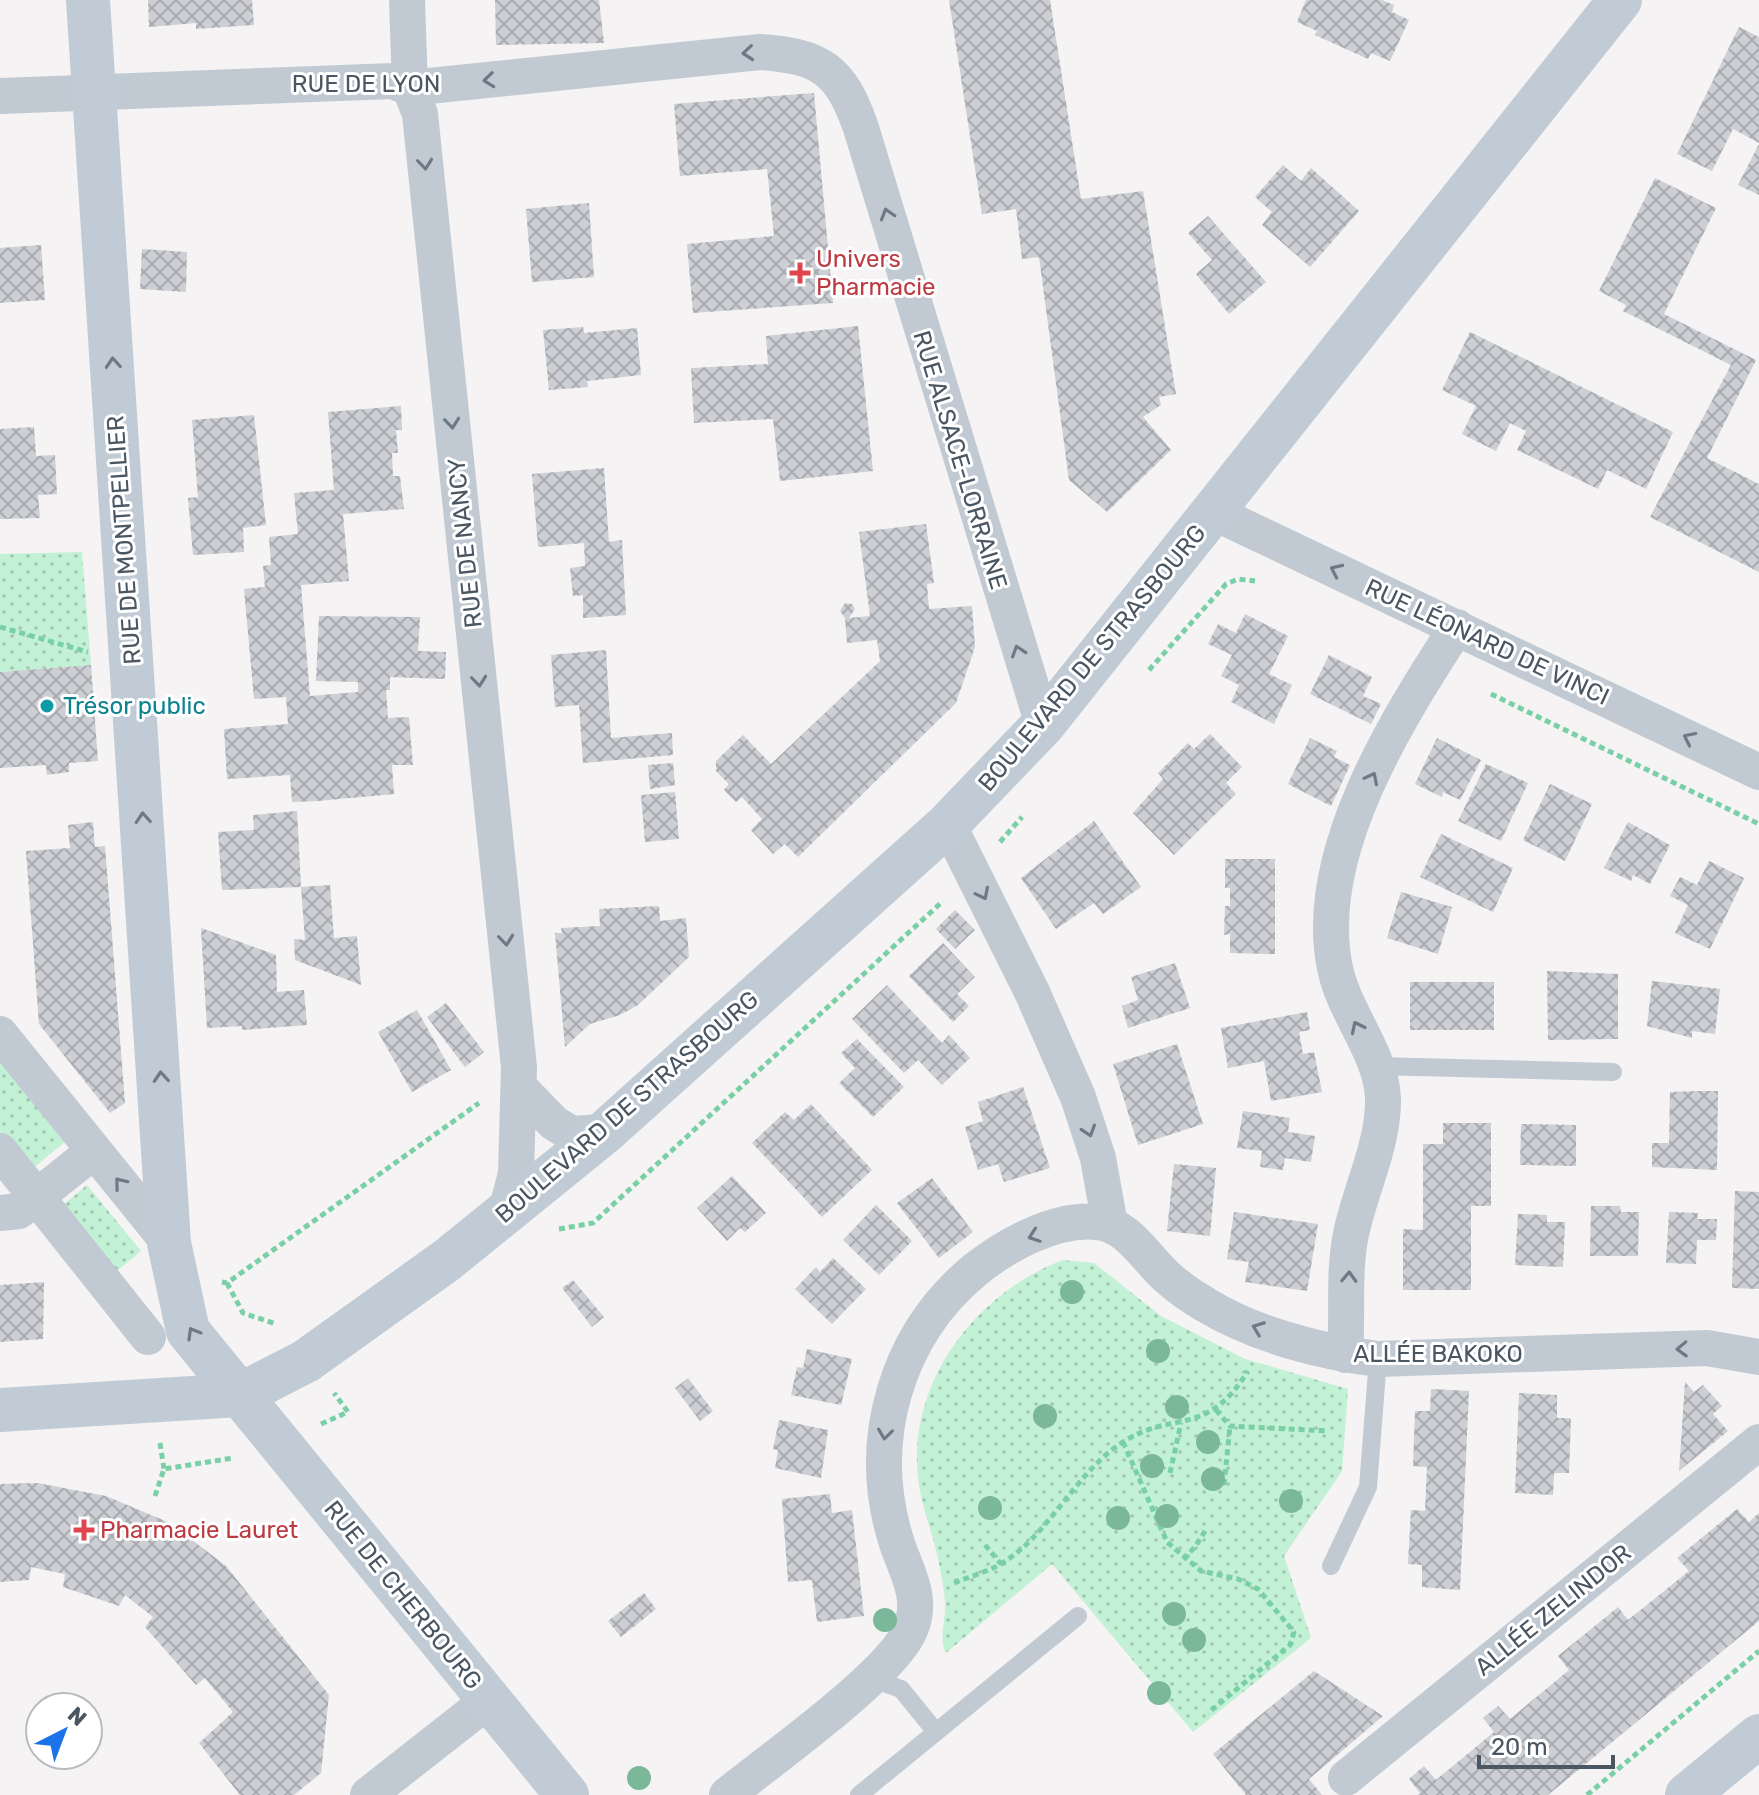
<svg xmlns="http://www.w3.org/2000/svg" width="1759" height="1795" viewBox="0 0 1759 1795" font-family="Rubik,sans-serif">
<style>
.grass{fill:url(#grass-dots)}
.building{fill:url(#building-cross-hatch)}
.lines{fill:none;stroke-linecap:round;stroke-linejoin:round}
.path{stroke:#7ad0a6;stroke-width:5;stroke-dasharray:6 4;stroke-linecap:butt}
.lane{stroke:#c1cad2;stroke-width:18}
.street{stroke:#c1cad2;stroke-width:36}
.secondary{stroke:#c1cbd6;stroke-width:44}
.tree{fill:#7bb799}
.oneway{stroke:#6e7983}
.oneway2{stroke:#6e7984}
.health-dot{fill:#e0444e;stroke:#fff;stroke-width:3}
.culture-dot{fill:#0f9aa8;stroke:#fff;stroke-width:3}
.labels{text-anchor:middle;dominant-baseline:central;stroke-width:6;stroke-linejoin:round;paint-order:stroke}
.street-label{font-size:24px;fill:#4a5661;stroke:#fff}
.health-label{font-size:24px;fill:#be3a42;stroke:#fff;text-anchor:start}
.culture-label{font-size:24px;fill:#0d838f;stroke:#fff;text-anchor:start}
</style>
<defs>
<pattern id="grass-dots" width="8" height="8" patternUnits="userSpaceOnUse" patternTransform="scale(2)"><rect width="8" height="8" fill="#c3f1d5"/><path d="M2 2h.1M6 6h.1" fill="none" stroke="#a0c6b0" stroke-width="1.8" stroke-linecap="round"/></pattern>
<pattern id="building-cross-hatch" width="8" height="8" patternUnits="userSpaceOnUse" patternTransform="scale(2)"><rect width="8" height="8" fill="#cdcfd5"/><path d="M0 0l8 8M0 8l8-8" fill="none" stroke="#a8abb0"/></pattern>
</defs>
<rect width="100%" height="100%" fill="#f5f3f3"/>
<!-- grass -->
<path class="grass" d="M82,552L91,665L0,672V554Z
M0,1059L66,1141L31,1170L0,1132Z
M87,1185L141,1251L112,1275L57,1210Z
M1063,1260L1094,1263L1161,1316L1245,1359L1348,1389L1342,1471L1284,1556L1311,1638L1193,1732L1052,1564L946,1653C938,1639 946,1621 945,1605C945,1593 942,1580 940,1569C936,1542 925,1518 920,1491C901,1391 972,1294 1063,1260Z"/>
<!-- building -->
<path class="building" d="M148,0H252L254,25L196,29V23L149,27Z
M495,0H599L604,43L496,45Z
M949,0H1050L1081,199L1143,191L1176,394L1159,397L1161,405L1143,417L1171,450L1107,512L1069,480L1039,257L1022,259L1016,209L982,214Z
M1306,0H1382L1394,5L1392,12L1409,20L1390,61L1371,53L1368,59L1315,35L1317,31L1297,22Z
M1739,27L1759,37V143L1733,129L1712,171L1677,154Z
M814,93L833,303L693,313L687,244L774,236L767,169L680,176L674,104Z
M1759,144V195L1738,185Z
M1283,165L1301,181L1311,168L1359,211L1310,267L1262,225L1272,212L1255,197Z
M1655,178L1716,208L1664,314L1756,360L1707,458L1759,484V572L1650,517L1731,365L1623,311L1626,305L1599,291Z
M589,203L594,277L532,282L526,209Z
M1208,216L1266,282L1229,314L1196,274L1212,260L1188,233Z
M41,245L45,300L0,303V248Z
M142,249L187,252L186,292L140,289Z
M858,326L873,471L780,481L773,419L694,423L691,368L768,364L766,336Z
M583,327L584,333L637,328L641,375L587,381L588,387L549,390L543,330Z
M1470,332L1673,432L1646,489L1607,470L1598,489L1517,450L1526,431L1510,423L1496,451L1462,434L1476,406L1442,390Z
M401,406L402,430H396L398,453H392L393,476H400L404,509L343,514L349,581L301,585L310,696L358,692V682L316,681L319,616L420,617L418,651L446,652L445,679L390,677V690H386L388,718L409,717L413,765H392L394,794L318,801L292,802L290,775L227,779L224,729L288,724L286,697L254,699L244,589L265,587L263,566L271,565L269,537L298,534L294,493L334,490L328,412Z
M254,415L266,525L243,528L244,552L193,555L188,498L198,497L192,420Z
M34,427L36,456L55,455L57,494L38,495L40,518L0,519V429Z
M604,468L609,542L622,540L626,615L583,618V595L573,596L570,568L585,566L584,543L538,547L532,474Z
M926,524L934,583L927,584L929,609L972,606L975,647L956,703L798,857L785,844L773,854L751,830L762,819L742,797L736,802L724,790L729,784L716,771V761L743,735L771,764L880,661L877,640L847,643L845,618L840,611L845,603L852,604L855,609L849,618L870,616L859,532Z
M1245,614L1288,636L1269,674L1292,685L1274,724L1231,702L1239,685L1221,676L1232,655L1208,644L1218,624L1236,633Z
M606,650L611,738L672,733L673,755L583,763L579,705L555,707L551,655Z
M1329,655L1372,677L1363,696L1381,704L1371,724L1310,694Z
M91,665L98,761L69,763V772L47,775L46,765L0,768V672Z
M1210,734L1242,767L1226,783L1236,794L1174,855L1133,813L1163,779L1158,773L1188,743L1194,749Z
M1310,738L1337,751L1334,757L1350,765L1331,806L1288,784Z
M1437,738L1481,760L1460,800L1443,792L1442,797L1415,784Z
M673,763L675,785L650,789L648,765Z
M1486,764L1528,783L1501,841L1458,821Z
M1550,784L1592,804L1565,861L1523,840Z
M675,792L679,839L645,842L641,795Z
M297,811L301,887L222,890L218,832L254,830L253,815Z
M1094,821L1141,887L1103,914L1094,903L1056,929L1021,878Z
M93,822L95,847L105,846L125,1103L110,1113L39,1024L26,851L70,848L68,825Z
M1628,822L1670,845L1650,884L1633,875L1631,881L1604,868Z
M1441,834L1513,868L1493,912L1420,877Z
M1225,859H1275V954L1230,953V934L1224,935L1225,906H1230V888H1225Z
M1709,861L1744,878L1710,949L1675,933L1688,905L1670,896L1680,877L1697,885Z
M330,885L334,938L357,936L361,985L295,960L294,939L305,940L301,887Z
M1401,892L1452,907L1438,954L1387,938Z
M659,906L660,921L686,918L689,957L638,1005L620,1015L590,1024L565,1047L555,933H562L561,928L600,926L599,909Z
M955,910L975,930L955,949L936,929Z
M201,928L276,955L277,992L304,990L307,1025L242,1030V1026L207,1028Z
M943,943L975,977L957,994L969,1006L953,1022L909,976Z
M1175,963L1190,1008L1128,1028L1122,1006L1138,1000L1131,977Z
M1547,971L1618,974V1039L1548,1040Z
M1652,981L1720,989L1715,1034L1692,1031V1038L1647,1026Z
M1410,982H1494V1030H1410Z
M887,985L942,1043L949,1035L970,1058L942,1085L918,1060L904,1073L852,1019Z
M446,1003L484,1052L465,1067L427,1017Z
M417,1010L451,1070L412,1092L378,1032Z
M1307,1012L1310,1030L1299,1032L1303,1054L1314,1052L1322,1092L1271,1101L1264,1061L1228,1068L1221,1028Z
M857,1039L904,1087L873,1117L839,1083L855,1068L841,1053Z
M1177,1044L1203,1124L1138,1145L1113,1064Z
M1023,1087L1050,1168L1004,1182L998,1164L978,1170L965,1127L983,1121L978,1102Z
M1698,1091H1718L1717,1170L1652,1167V1143H1669L1670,1092Z
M811,1104L872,1170L822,1217L752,1143L785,1112L794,1120Z
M1243,1111L1290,1118L1288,1132L1315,1136L1311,1162L1285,1158L1283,1170L1260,1167L1262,1151L1237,1148Z
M1443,1123H1491V1206H1471V1290H1403V1229L1423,1230V1144H1443Z
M1521,1124L1576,1125V1166L1520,1165Z
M1174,1164L1216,1168L1210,1236L1167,1231Z
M732,1176L766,1213L745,1232L740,1228L727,1241L697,1208Z
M932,1178L973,1232L939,1258L897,1203Z
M1735,1191L1759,1192V1289L1732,1288Z
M876,1205L912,1241L879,1275L843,1240Z
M1591,1206H1620L1621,1212H1639L1638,1256H1590Z
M1234,1212L1318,1224L1307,1291L1245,1282L1249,1262L1227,1259Z
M1669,1212L1698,1213L1697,1219H1717L1716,1240H1697L1696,1264L1666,1263Z
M1518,1214L1547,1215V1222H1565L1563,1267L1515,1265Z
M833,1258L866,1289L832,1324L795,1289L816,1267L820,1272Z
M573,1280L604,1317L592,1327L562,1288Z
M44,1282L43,1339L0,1342V1285Z
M807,1349L852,1359L841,1405L791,1395L797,1367L803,1368Z
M688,1378L713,1411L700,1421L675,1388Z
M1685,1382L1694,1392L1703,1385L1722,1406L1713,1414L1728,1431L1679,1471Z
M1431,1389L1469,1391L1460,1590L1422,1587V1565L1408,1564L1411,1510L1425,1511L1426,1488L1427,1467L1413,1466L1415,1411H1430Z
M1519,1393L1557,1395V1418H1571L1569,1473H1554L1553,1495L1515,1493Z
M779,1420L828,1430L821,1478L775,1468L778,1450L773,1449Z
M37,1483L106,1496L170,1523L226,1566L329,1695L321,1773L294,1795H240L199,1743L233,1712L205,1678L196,1685L145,1627L153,1617L125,1595L119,1606L63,1587L65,1574L31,1567L29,1580L0,1582V1484Z
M830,1494L832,1513L852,1510L864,1616L817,1622L812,1580L788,1582L782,1499Z
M1737,1509L1749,1522L1759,1513V1621L1548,1795H1417L1420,1793L1409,1779L1424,1766L1436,1780L1494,1732L1483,1718L1498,1706L1510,1719L1569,1670L1558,1656L1618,1607L1628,1620L1689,1571L1677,1558Z
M644,1593L656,1609L621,1637L608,1621Z
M1314,1671L1383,1716L1309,1779L1322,1795H1246L1213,1754Z"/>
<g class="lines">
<!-- path -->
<path class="path" d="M0,627L88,652
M1149,670L1226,584L1238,579L1255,581
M1491,694L1759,824
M1000,842L1022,817
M559,1229L593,1223L943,901
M222,1282L227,1283L479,1103
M227,1283L243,1313L276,1324
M1216,1410L1230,1426L1328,1431
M321,1424L348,1412L334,1393
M1123,1442L1167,1542L1201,1571L1238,1579L1258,1589L1294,1632L1290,1645L1208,1713
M160,1443L164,1469
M1170,1473L1181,1423
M1224,1485L1230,1426
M155,1496L164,1469L233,1458
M985,1545L1001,1564
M1183,1559L1195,1547L1207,1528
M954,1583C969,1577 986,1572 999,1565C1047,1538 1074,1475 1120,1444C1173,1408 1205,1440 1248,1371
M1587,1795L1759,1651"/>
<!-- lane -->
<path class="lane" d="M1376,1066L1613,1072
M1331,1566L1368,1487L1378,1359
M870,1678L901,1689L936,1732
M859,1795L1078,1616"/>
<!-- street -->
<path class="street" d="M407,0L410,88L420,114L519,1067L516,1173L507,1209
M0,96L393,81L410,88L760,52C821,56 841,70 861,128L1043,725
M1215,513L1759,772
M948,824L1032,992L1078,1097L1098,1158L1110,1225
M0,1034L169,1243
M520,1088L554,1123L572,1134L605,1132
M0,1151L148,1337
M0,1213L19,1211L94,1151
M1345,1355C1348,1316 1343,1272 1351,1234C1360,1190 1384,1144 1383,1098C1381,1052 1344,1013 1335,968C1311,854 1398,718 1457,627
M1346,1778L1759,1442
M368,1795L489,1700
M727,1795C770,1760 891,1675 910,1630C925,1596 904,1569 895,1537C866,1440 896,1335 975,1270C1006,1245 1055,1218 1097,1222C1127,1224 1146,1258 1167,1277C1178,1287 1192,1297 1206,1305C1255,1335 1322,1352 1378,1359L1707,1348L1759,1357"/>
<!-- secondary -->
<path class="secondary" d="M88,0L169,1243L188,1331L567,1795
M0,1410L240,1395L306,1361L447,1260L605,1132L948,824L1043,725L1620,0
M1687,1795L1759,1736"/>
</g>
<!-- trees -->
<g class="tree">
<circle cx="1072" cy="1292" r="12"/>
<circle cx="1158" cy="1351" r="12"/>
<circle cx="1177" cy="1407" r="12"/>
<circle cx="1045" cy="1416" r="12"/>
<circle cx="1208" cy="1442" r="12"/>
<circle cx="1152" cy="1466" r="12"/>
<circle cx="1213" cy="1479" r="12"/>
<circle cx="1291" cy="1501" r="12"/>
<circle cx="990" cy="1508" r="12"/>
<circle cx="1167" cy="1516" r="12"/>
<circle cx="1118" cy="1518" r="12"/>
<circle cx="1174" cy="1614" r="12"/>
<circle cx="885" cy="1620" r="12"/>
<circle cx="1194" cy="1640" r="12"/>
<circle cx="1159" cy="1693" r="12"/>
<circle cx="639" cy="1778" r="12"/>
</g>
<!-- one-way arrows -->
<defs><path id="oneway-chevron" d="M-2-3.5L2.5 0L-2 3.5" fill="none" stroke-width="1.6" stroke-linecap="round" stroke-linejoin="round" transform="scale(2)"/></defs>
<g class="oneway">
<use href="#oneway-chevron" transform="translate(748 53) rotate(175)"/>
<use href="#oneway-chevron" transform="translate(489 80) rotate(174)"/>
<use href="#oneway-chevron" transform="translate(425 164) rotate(84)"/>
<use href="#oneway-chevron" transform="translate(887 214) rotate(-107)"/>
<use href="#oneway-chevron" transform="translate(452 423) rotate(84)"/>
<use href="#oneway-chevron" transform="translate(1336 570) rotate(-155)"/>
<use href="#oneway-chevron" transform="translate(1018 651) rotate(-108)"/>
<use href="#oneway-chevron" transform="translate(479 681) rotate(84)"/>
<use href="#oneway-chevron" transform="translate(1689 738) rotate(-154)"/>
<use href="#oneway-chevron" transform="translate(1372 778) rotate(-63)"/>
<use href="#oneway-chevron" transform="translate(983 894) rotate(63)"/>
<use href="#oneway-chevron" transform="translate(506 940) rotate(84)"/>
<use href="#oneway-chevron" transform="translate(1357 1027) rotate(-116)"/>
<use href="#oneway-chevron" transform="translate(1089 1131) rotate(72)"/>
<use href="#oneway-chevron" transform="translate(120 1183) rotate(-129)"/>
<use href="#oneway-chevron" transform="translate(1034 1236) rotate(161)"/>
<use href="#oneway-chevron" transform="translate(1349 1277) rotate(-88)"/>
<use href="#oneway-chevron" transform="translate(1258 1328) rotate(-159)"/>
<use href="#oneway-chevron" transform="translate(1682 1349) rotate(178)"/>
<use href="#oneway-chevron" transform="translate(885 1434) rotate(97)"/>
</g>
<g class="oneway2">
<use href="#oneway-chevron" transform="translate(113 363) rotate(-94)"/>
<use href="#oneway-chevron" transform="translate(143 818) rotate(-94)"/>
<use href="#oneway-chevron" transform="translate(161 1077) rotate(-94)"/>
<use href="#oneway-chevron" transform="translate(193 1333) rotate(-120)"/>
</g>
<!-- markers -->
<g class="health-dot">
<path d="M796 261h8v8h8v8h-8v8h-8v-8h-8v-8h8z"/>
<path d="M80 1518h8v8h8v8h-8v8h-8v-8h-8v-8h8z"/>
</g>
<circle class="culture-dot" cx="47" cy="706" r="8"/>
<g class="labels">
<!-- street labels -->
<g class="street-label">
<text x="366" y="84">RUE DE LYON</text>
<text transform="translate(960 460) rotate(73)">RUE ALSACE-LORRAINE</text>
<text transform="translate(124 540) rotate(-94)">RUE DE MONTPELLIER</text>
<text transform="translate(465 543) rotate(-96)">RUE DE NANCY</text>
<text transform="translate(1487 642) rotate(25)">RUE LÉONARD DE VINCI</text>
<text transform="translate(1092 658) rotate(-50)">BOULEVARD DE STRASBOURG</text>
<text transform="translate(627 1107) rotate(-41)">BOULEVARD DE STRASBOURG</text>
<text x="1438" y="1354">ALLÉE BAKOKO</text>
<text transform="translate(403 1595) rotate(51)">RUE DE CHERBOURG</text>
<text transform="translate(1553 1610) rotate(-39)">ALLÉE ZELINDOR</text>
</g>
<!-- health labels -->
<g class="health-label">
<text x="816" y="259">Univers<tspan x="816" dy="28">Pharmacie</tspan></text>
<text x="100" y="1530">Pharmacie Lauret</text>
</g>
<!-- culture labels -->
<g class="culture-label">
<text x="63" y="706">Trésor public</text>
</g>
</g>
<!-- north arrow -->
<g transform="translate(64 1731) rotate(42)"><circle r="38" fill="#ffffff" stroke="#b7bbc0" stroke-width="2"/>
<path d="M0-6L14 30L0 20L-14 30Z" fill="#1a73e8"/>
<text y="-12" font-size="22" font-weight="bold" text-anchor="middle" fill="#4a5661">N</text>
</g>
<!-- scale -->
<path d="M1479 1755v12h134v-12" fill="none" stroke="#4a5661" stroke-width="4"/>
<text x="1491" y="1755" font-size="24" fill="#4a5661" stroke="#ffffff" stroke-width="6" paint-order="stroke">20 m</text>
</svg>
